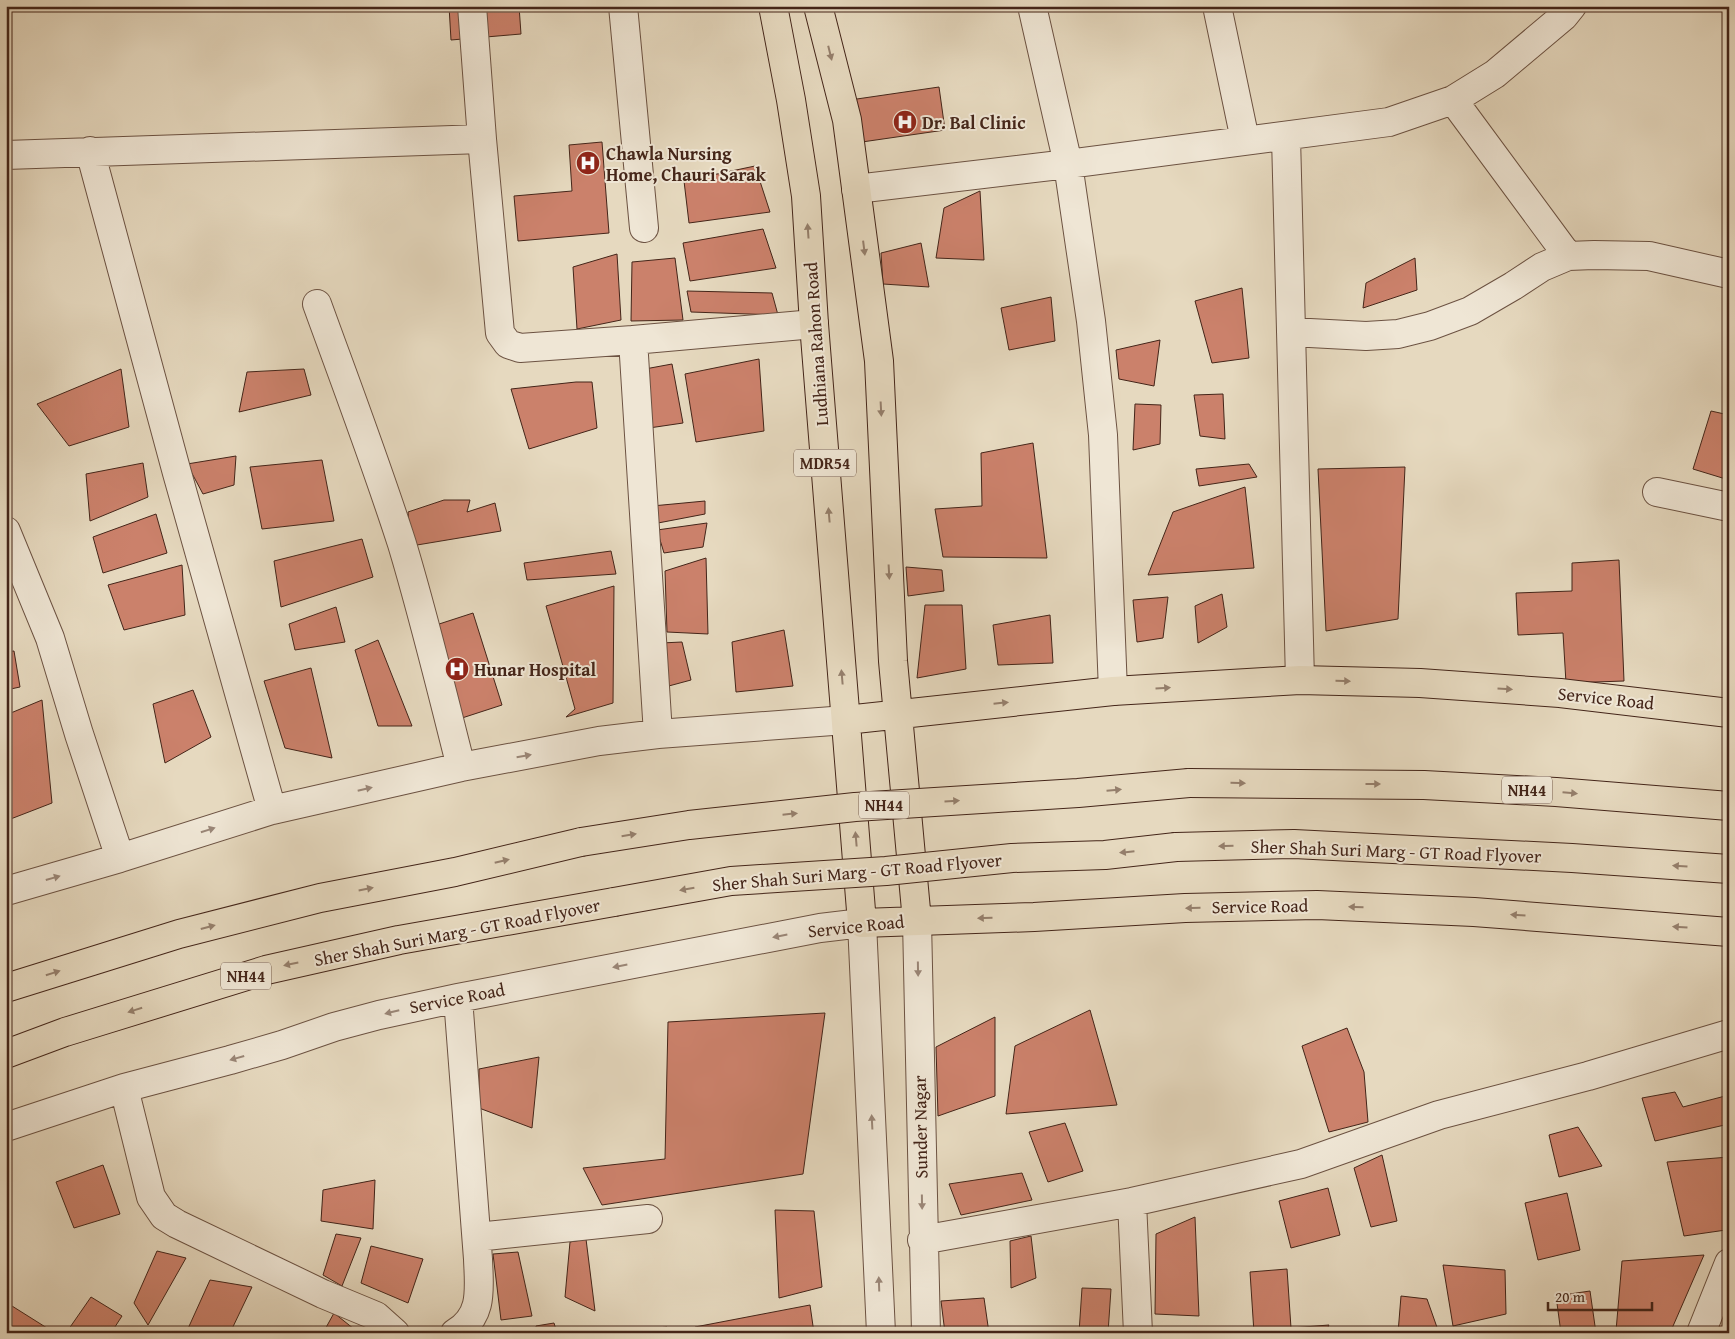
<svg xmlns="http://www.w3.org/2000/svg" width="1735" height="1339" viewBox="0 0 1735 1339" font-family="'Gentium Book Plus',serif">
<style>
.building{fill:#cb816b;stroke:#442519}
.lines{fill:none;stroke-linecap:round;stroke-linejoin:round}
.minor-casing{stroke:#6c5242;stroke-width:30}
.major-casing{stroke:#442519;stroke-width:30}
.highway-casing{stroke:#442519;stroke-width:30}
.minor{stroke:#efe6d5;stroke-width:28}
.major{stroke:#e6d9bf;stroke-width:28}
.highway{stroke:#e6d9bf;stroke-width:28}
.highway-bridge-casing{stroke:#442519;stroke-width:30;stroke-linecap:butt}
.highway-bridge{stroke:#e6d9bf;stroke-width:28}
.oneway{fill:#957f6c}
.oneway2{fill:#9a8677}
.labels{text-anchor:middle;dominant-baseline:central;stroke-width:4;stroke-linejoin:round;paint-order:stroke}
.shield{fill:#efe6d5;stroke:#775f51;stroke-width:1}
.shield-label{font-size:16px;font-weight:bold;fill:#442519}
.poi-label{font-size:18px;font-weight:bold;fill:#442519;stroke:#efe6d5;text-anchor:start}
.street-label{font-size:18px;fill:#442519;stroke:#efe6d5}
</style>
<rect width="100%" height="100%" fill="#e6d9bf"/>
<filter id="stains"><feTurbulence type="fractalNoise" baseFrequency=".004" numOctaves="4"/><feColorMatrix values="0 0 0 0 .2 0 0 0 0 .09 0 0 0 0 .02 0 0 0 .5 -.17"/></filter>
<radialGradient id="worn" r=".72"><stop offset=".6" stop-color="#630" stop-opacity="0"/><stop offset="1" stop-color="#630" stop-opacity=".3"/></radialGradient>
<!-- building -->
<path class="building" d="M449,6H519L521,34L451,40Z
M939,87L945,130L855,143L850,100Z
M602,142L609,233L518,241L514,196L572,191L569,145Z
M755,166L770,212L689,223L684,181Z
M980,191L984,260L936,258L944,208Z
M763,229L776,268L690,281L683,243Z
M921,243L929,287L883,284L881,253Z
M617,254L621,320L577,329L573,267Z
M675,258L683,320L631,321L632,262Z
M1415,258L1417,290L1363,308L1366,283Z
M1242,288L1249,358L1212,363L1195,301Z
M687,291L772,293L778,315L691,312Z
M1051,297L1055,341L1009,350L1001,308Z
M1160,340L1154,386L1119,379L1116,350Z
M759,359L764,431L696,442L685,374Z
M672,364L683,423L649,428L645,369Z
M121,369L129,427L69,446L37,404Z
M304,369L311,395L239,412L247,372Z
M576,382H592L597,428L529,449L511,389Z
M1223,394L1225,439L1200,436L1194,395Z
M1135,404L1161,405L1160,444L1133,450Z
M1711,411L1729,415V480L1693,469Z
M1033,443L1047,558L943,557L935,509L982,506L981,453Z
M236,456L234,485L203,494L187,464Z
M322,460L334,521L262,529L250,467Z
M143,463L148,497L90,521L86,474Z
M1249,464L1257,477L1199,486L1196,469Z
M1405,467L1398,619L1326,631L1318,469Z
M1245,487L1254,568L1148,575L1173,512Z
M444,500H470L467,512L495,503L501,531L411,546L408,512Z
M705,501V514L658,523L652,506Z
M156,514L167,553L103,573L93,537Z
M707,523L703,547L664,553L657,530Z
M362,539L373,577L281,607L274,561Z
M611,551L616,574L527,580L524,563Z
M706,558L708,634L667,632L665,571Z
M1619,560L1624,681L1566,683L1563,633L1518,635L1516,593L1572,591V563Z
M182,565L185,615L124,630L108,585Z
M906,567L942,570L944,591L908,596Z
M614,586L613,703L566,717L575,709L546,606Z
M1222,594L1227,627L1198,643L1195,606Z
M1168,597L1163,638L1137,642L1133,600Z
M925,605H962L966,669L917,678Z
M336,607L345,642L295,650L289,624Z
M473,613L502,705L462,718L433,626Z
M1050,615L1053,663L998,665L993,625Z
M784,630L793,686L736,692L732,642Z
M378,640L412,726H378L355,650Z
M682,642L691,680L665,687L661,643Z
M14,651L20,687L6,690V652Z
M311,668L332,758L285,748L264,681Z
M193,690L211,737L165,763L153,704Z
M42,700L52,803L8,820L6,816V715Z
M1090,1010L1117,1105L1006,1114L1015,1046Z
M825,1013L803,1174L602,1205L583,1168L665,1159L668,1022Z
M995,1017V1096L938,1116L936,1047Z
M1347,1028L1364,1072L1368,1122L1329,1132L1302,1046Z
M539,1057L532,1128L479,1108V1069Z
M1675,1092L1683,1107L1729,1095V1124L1655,1141L1642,1098Z
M1065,1123L1083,1171L1048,1182L1029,1132Z
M1578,1127L1602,1166L1559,1177L1549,1135Z
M1382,1155L1397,1221L1371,1227L1354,1168Z
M1729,1157V1223L1726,1230L1684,1236L1667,1162Z
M103,1165L120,1214L74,1228L56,1182Z
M1022,1173L1032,1200L961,1215L949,1184Z
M375,1180L373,1229L321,1221L323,1190Z
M1328,1188L1340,1235L1291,1248L1279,1201Z
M1567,1193L1580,1250L1538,1260L1525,1203Z
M775,1210L814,1211L822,1287L779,1298Z
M1195,1217L1199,1316L1155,1314L1156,1234Z
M336,1234L361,1238L342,1286L323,1275Z
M1031,1236L1036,1278L1011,1288L1010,1241Z
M586,1239L595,1311L565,1297L570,1242Z
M371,1246L423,1259L408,1303L361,1283Z
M157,1251L186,1258L148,1325L134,1303Z
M518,1252L532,1316L501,1320L493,1254Z
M1704,1255L1670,1333H1622L1616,1331L1622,1261Z
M1443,1265L1505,1270L1506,1314L1453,1326Z
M1287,1269L1291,1328L1329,1325L1325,1333H1254L1250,1272Z
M210,1280L252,1287L230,1333H186Z
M1082,1288L1111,1289L1108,1333H1079Z
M1590,1291L1596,1333H1561L1556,1296Z
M1401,1296L1427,1299L1439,1333H1398Z
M91,1297L122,1316L111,1333H66Z
M984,1298L989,1333H945L941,1301Z
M810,1305L814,1333H695V1327Z
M12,1306L47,1328L45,1333H6V1322Z
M334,1313L359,1333H323Z
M1729,1319V1333H1723Z
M554,1323L557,1333H536V1326Z
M667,1327L668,1333H631V1331Z"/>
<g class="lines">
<!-- minor casing -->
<g class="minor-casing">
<path id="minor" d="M472,6L482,139L500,333L508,344L520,348L633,340
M623,6L644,228
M1032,6L1068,164L1091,321L1103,435L1113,691
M1217,6L1245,140
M1453,100L1568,256
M1286,137L1300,680
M90,151L177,473L272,810
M6,155L482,139
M856,189L1068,164L1389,122L1453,100L1495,74L1564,16L1572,6
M317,304C346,384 376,463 402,544C424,617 442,692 461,767
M1291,332L1366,336L1398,334L1430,326L1470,311L1513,286L1542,267L1568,256L1594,255L1649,256L1729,274
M1657,492L1729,507
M6,531L50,638L79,734L120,858
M658,734L633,340L814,324
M6,891L120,858L272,810L461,767L599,741L658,734L846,720
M917,921L926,1333
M124,1088L151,1197L164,1216L177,1224L323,1294L376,1316L395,1333
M6,1127L124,1088L230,1060L282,1045L334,1027L379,1015L458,998L820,928L862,923L881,1333
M1132,1202L1138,1333
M477,1237L648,1219
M922,1240L1132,1202L1301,1164L1439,1115L1588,1076L1729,1034
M455,1333C484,1316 479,1288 478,1259L458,998
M1701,1333L1729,1263"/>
</g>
<!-- major casing -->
<g class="major-casing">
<path id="major" d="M773,6L791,100L806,196L814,324L862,923L1034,917L1185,908L1317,905L1474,912L1729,932
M818,6L847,120L879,361L893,661L917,921
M846,720L1113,691L1300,680L1420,683L1560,693L1729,713"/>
</g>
<!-- highway casing -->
<g class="highway-casing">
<path id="highway" d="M1189,783L1424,785L1556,792L1729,806
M1176,847L1294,844L1572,858L1729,869
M6,988L179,934L320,898L455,872L581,842
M6,1054L65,1032L266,970L399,940L614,902"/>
</g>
<!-- minor -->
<use href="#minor" class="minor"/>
<!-- major -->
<use href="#major" class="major"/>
<!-- highway -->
<use href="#highway" class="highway"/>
<!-- highway-bridge casing -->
<g class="highway-bridge-casing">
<path id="highway-bridge" d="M581,842L689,825L855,807L1078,793L1189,783
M614,902L731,881L886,871L1012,858L1105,855L1176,847"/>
</g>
<!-- highway-bridge -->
<use href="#highway-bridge" class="highway-bridge"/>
</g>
<!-- one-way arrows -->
<defs><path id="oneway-solid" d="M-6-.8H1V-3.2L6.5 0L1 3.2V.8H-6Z" transform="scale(1.25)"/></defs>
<g class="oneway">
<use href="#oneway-solid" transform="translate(830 53) rotate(76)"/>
<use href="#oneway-solid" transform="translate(808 231) rotate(-94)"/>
<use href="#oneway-solid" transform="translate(864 248) rotate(83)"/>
<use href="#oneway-solid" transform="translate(881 409) rotate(87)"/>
<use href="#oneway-solid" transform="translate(829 515) rotate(-95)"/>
<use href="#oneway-solid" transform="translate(889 572) rotate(87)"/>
<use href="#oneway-solid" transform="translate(842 677) rotate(-95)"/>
<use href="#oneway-solid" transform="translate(1343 681) rotate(1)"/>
<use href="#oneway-solid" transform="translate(1163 688) rotate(-4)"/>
<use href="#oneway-solid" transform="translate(1505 689) rotate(4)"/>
<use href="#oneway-solid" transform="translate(1001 703) rotate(-6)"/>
<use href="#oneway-solid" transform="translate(1238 783) rotate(1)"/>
<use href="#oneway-solid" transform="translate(1373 784)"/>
<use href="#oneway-solid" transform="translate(1114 790) rotate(-5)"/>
<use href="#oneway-solid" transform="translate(1570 793) rotate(5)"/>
<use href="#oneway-solid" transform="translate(952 801) rotate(-3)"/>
<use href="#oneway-solid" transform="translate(790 814) rotate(-6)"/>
<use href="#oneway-solid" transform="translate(629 835) rotate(-9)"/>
<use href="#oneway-solid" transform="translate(856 839) rotate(-95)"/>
<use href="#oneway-solid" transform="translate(1226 846) rotate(178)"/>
<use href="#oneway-solid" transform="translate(1127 852) rotate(174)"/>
<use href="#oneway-solid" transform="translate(502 861) rotate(-13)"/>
<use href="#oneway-solid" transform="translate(1680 866) rotate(-176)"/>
<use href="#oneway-solid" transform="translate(366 889) rotate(-11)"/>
<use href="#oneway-solid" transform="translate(687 889) rotate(170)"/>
<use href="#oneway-solid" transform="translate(1356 907) rotate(-178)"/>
<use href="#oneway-solid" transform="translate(1193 908) rotate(179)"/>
<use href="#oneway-solid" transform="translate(1518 915) rotate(-176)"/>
<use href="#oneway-solid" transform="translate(985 918) rotate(178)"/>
<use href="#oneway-solid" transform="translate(208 927) rotate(-15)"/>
<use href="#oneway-solid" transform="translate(1680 927) rotate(-176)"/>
<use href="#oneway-solid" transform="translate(291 964) rotate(168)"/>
<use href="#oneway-solid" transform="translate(53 973) rotate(-17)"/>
<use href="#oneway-solid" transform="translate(135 1010) rotate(163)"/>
</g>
<g class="oneway2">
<use href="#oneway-solid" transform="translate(524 756) rotate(-10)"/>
<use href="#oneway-solid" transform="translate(365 789) rotate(-13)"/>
<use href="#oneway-solid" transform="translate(208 830) rotate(-18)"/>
<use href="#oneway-solid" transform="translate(53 878) rotate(-16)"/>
<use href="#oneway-solid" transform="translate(780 936) rotate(169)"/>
<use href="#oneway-solid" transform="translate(620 966) rotate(169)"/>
<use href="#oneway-solid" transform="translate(918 969) rotate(89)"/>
<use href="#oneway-solid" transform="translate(392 1012) rotate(166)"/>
<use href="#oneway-solid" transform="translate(237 1058) rotate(164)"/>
<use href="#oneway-solid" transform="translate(872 1122) rotate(-93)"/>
<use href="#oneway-solid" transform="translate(922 1202) rotate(89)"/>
<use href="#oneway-solid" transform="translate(879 1284) rotate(-92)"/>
</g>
<!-- icons -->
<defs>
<g id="hospital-disc" transform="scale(1.25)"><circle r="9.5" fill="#8f2418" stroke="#efe6d5"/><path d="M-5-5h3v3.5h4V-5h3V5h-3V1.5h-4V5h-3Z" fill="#fff"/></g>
</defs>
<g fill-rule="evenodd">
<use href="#hospital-disc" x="905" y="122"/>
<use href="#hospital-disc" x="588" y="163"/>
<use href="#hospital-disc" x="457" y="669"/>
</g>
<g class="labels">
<!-- shield labels -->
<g class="shield">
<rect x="794" y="449.5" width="62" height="27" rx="4"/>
<rect x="1502" y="776.5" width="50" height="27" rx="4"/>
<rect x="859" y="791.5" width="50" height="27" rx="4"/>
<rect x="221" y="962.5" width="50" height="27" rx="4"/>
</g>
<g class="shield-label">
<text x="825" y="463">MDR54</text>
<text x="1527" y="790">NH44</text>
<text x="884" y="805">NH44</text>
<text x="246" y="976">NH44</text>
</g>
<!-- poi labels -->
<g class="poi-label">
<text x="922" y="122">Dr. Bal Clinic</text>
<text x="606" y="153">Chawla Nursing<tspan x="606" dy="21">Home, Chauri Sarak</tspan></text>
<text x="474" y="669">Hunar Hospital</text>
</g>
<!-- street labels -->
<g class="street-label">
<text transform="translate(816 344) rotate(-94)">Ludhiana Rahon Road</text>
<text transform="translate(1606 698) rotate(6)">Service Road</text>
<text transform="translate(1396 851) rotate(2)">Sher Shah Suri Marg - GT Road Flyover</text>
<text transform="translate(857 872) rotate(-5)">Sher Shah Suri Marg - GT Road Flyover</text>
<text transform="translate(1260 906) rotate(-1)">Service Road</text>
<text transform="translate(856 926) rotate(-6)">Service Road</text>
<text transform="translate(457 932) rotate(-11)">Sher Shah Suri Marg - GT Road Flyover</text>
<text transform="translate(457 998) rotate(-11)">Service Road</text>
<text transform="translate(920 1127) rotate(-91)">Sunder Nagar</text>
</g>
</g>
<!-- margin -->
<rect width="1735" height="1339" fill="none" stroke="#e6d9bf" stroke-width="25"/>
<rect x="8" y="8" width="1720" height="1324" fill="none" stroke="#442519" stroke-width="2.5"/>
<rect x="12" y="12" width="1710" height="1314" fill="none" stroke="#442519"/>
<!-- scale -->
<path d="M1548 1302v8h104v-8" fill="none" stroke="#442519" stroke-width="2.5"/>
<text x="1555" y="1302" font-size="15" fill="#442519" stroke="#efe6d5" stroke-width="4" paint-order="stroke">20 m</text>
<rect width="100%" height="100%" filter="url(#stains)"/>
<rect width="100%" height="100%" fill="url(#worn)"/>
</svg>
